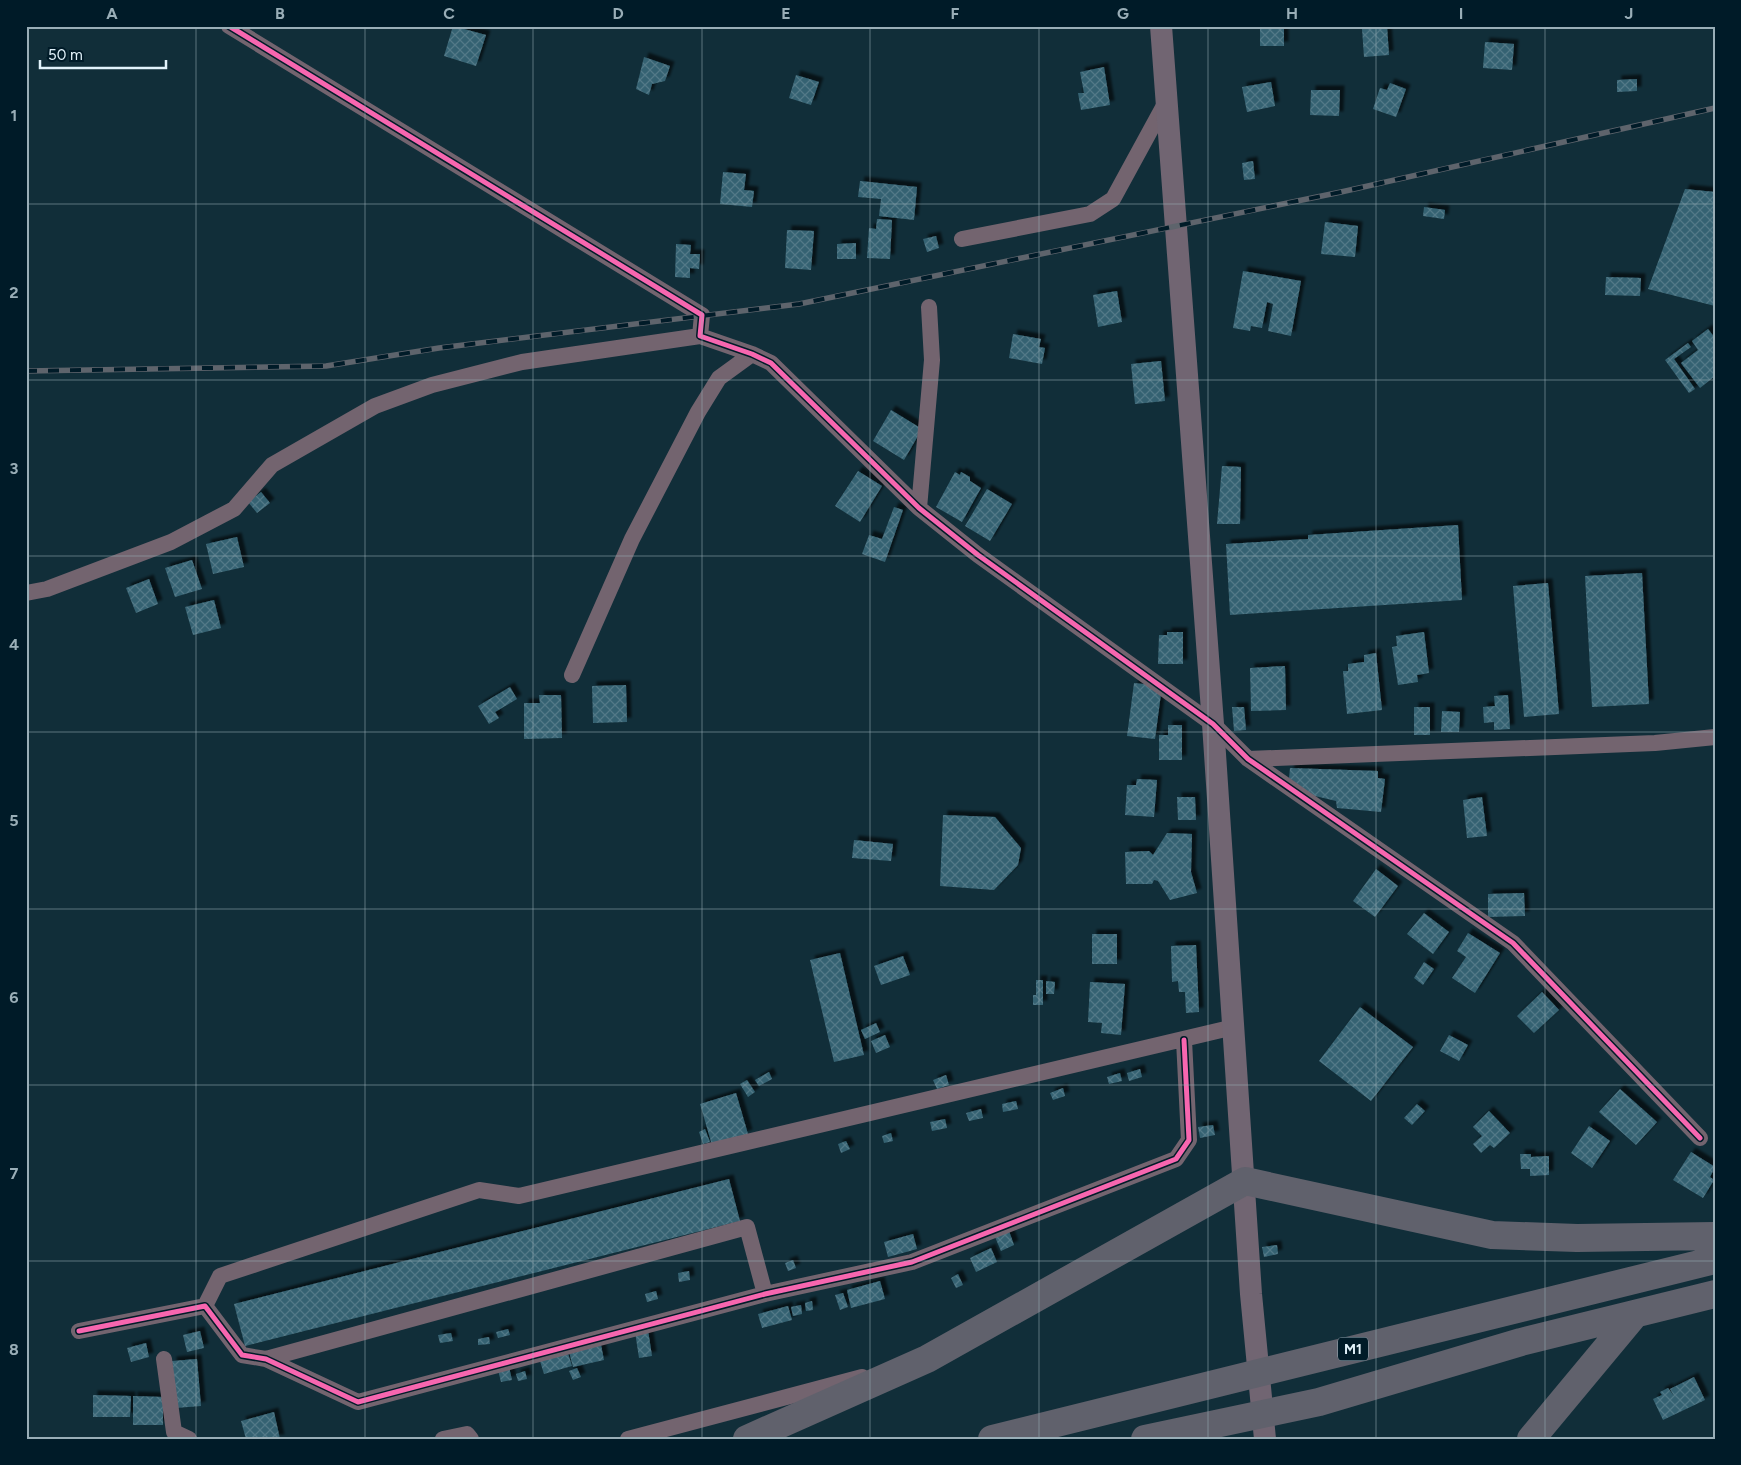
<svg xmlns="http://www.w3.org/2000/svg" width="1741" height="1465" viewBox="0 0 1741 1465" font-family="Figtree,sans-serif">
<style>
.building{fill:url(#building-cross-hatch);filter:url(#shadow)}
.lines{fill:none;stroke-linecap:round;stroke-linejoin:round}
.minor{stroke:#73646f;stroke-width:16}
.secondary{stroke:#716572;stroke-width:22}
.motorway{stroke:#60616c;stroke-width:28}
.rail-casing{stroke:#5e646c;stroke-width:5.5}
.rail{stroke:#001b28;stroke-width:4;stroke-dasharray:11;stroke-linecap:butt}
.cycleway-casing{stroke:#001b28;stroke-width:8}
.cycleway{stroke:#f766af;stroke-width:5}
.grid{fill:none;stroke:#99aeb7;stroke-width:1;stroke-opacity:0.55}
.labels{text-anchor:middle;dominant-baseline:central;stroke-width:5;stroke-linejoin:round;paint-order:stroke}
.shield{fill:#001b28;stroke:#9eb2bc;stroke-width:1}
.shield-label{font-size:14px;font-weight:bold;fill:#e2f3fb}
.neatline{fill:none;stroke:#99aeb7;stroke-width:2}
.grid-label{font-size:16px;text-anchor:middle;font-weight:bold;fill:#99aeb7}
</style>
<defs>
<pattern id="building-cross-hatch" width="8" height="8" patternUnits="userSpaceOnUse" patternTransform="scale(1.25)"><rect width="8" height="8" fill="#356272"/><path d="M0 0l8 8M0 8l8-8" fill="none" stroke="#527987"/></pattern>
<filter id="shadow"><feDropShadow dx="4.5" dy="-4.5" stdDeviation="1" flood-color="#0009"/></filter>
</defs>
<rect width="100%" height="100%" fill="#112e39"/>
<!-- building -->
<path class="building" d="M453,26L486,35L476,66L444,56Z
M1260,26H1284V46H1260Z
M1376,26H1387L1389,55L1364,57L1362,29H1376Z
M1485,42L1514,44L1512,70L1483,68Z
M644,57L670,66L665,81L652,84L649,95L636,89Z
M1104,67L1110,105L1081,110L1078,93H1084L1080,72Z
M796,75L819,82L811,105L789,98Z
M1637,79V91L1617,92V80Z
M1271,82L1275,106L1247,112L1242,87Z
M1390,83L1406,89L1396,117L1373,109L1380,88L1387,90Z
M1311,90H1340L1339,116L1310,115Z
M1253,161L1255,179L1244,180L1242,163Z
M723,172L746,174L744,190L754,191L752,207L720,204Z
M860,181L917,187L914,220L879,216L881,199L858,197Z
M1685,189L1715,192V306L1648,289Z
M1424,207L1445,210L1444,219L1423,216Z
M877,219L892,220L890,259L867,258L869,228L876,229Z
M1325,222L1358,226L1355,257L1321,254Z
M787,230L814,231L811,270L785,268Z
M936,236L939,248L927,252L923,239Z
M856,243V259H837V244Z
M676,244L691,245L690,254H700L699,269L690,268V278L675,277Z
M1243,271L1301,281L1291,336L1268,331L1273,304L1267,302L1262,328L1251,326L1250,331L1233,328Z
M1606,277L1641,278L1640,296L1605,295Z
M1117,291L1122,322L1098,327L1093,295Z
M1708,329L1715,338V376L1700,388L1681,363L1698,350L1692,341Z
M1013,334L1041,339L1039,347L1045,348L1042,364L1009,358Z
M1688,343L1691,347L1674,359L1695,389L1689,393L1665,360Z
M1161,361L1165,401L1135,404L1131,364Z
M891,410L922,429L904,460L873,441Z
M1222,466L1241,467L1240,524H1217Z
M858,471L882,486L860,522L835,506Z
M955,472L960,475L961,472L970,477V481L981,488L962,522L936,507Z
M987,489L1012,504L990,541L965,526Z
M261,492L270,503L257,513L248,502Z
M894,507L903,510L885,562L862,554L869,535L882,539Z
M1458,525L1462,600L1230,615L1226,544L1308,539V535Z
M237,537L244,567L213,574L206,544Z
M192,560L202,589L175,597L165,568Z
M1642,573L1649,704L1592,707L1585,576Z
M149,579L158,604L136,613L126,588Z
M1548,583L1559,714L1524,717L1513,586Z
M214,600L221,628L193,635L185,607Z
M1167,632H1183V664H1158L1159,635H1167Z
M1424,632L1429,673L1417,675L1418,682L1398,685L1392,647L1397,646L1396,636Z
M1376,653L1382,710L1347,714L1343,671H1348V664L1364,662V655Z
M1285,666L1286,710L1251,711L1250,668Z
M1134,683L1162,686L1155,739L1127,736Z
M626,685L627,722L593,723L592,686Z
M510,687L517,699L495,712L499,718L489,724L478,706Z
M539,695H561L562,738L524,739V703H540Z
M1508,695L1510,729L1494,730V722L1484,723L1483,707L1495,706L1494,696Z
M1232,707H1244L1246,730L1234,731Z
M1414,707H1430V735H1414Z
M1442,711L1460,712L1459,732H1441Z
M1168,725H1182V760H1159V735H1168Z
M1290,768L1378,771V778L1385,779L1381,812L1337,808L1336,801L1311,795L1289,778Z
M1137,779L1157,780L1154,817L1125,815L1127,785H1136Z
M1177,797H1195L1196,820H1178Z
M1482,797L1487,836L1467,838L1463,800Z
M943,815L995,817L1021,848L1018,865L994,890L940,886Z
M1167,833L1192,834L1191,872L1197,893L1170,900L1158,881L1154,880L1152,884H1126L1125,852L1149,851L1153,855Z
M854,840L893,844L891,861L852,858Z
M1376,869L1398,886L1375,917L1353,901Z
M1524,893L1525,916L1488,917V894Z
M1424,913L1449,932L1433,954L1407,934Z
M1468,933L1500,953L1475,993L1452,978L1466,957L1457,951Z
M1092,934H1117V964H1092Z
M1196,945L1199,1012L1186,1013L1185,992H1179L1178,981L1172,982L1171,946Z
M840,953L864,1055L834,1062L810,960Z
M903,956L910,975L881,985L874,966Z
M1424,962L1434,969L1423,985L1414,978Z
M1036,980H1043V1005H1033V995H1036Z
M1046,981L1055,982L1054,994H1046Z
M1090,982L1125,984L1121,1035L1101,1033L1102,1023L1088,1022Z
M1542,992L1559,1010L1534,1033L1517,1016Z
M1360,1007L1413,1047L1371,1101L1319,1061Z
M876,1023L880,1032L865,1039L861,1030Z
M885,1035L890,1047L876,1053L871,1041Z
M1449,1035L1468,1045L1459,1061L1440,1051Z
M1140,1069L1142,1077L1129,1081L1127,1073Z
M769,1072L772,1079L759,1086L755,1080Z
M1120,1073L1122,1081L1109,1084L1107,1077Z
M946,1075L949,1085L937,1089L933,1080Z
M747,1080L755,1092L748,1097L740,1084Z
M1063,1088L1065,1096L1053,1100L1050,1093Z
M1620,1089L1657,1122L1636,1145L1599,1112Z
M736,1093L748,1134L712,1145L700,1104Z
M1016,1101L1018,1109L1003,1112L1002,1104Z
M1417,1104L1425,1111L1412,1125L1404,1118Z
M981,1109L983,1118L969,1121L966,1113Z
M1489,1111L1510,1133L1494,1148L1490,1145L1481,1153L1473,1144L1482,1136L1473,1127Z
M945,1119L947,1128L932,1131L930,1122Z
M1213,1125L1215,1135L1200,1138L1198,1127Z
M1589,1126L1610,1141L1592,1168L1571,1153Z
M705,1129L710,1142L703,1144L699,1132Z
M891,1133L893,1141L884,1143L882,1136Z
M846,1141L850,1149L841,1153L838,1144Z
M1691,1152L1715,1167L1710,1177L1714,1180L1703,1198L1673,1180Z
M1520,1154H1531V1157L1549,1156V1175L1530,1176V1169H1521Z
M729,1179L740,1221L245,1346L234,1304Z
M1009,1231L1014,1245L1001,1251L995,1237Z
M913,1234L917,1249L888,1257L884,1242Z
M1277,1245L1278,1254L1264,1257L1262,1247Z
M991,1248L997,1262L976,1272L970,1258Z
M793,1260L796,1268L788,1271L785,1263Z
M689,1271L690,1280L679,1282L678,1273Z
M958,1274L963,1285L956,1288L951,1278Z
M880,1281L885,1299L851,1308L847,1290Z
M656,1291L658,1299L647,1302L645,1294Z
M843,1293L848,1307L840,1310L835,1295Z
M812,1301L813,1310L806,1311L805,1303Z
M801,1305L802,1314L793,1316L791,1307Z
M788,1306L792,1320L762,1328L758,1314Z
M508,1329L510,1335L498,1338L496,1332Z
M648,1330L652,1356L639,1358L635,1332Z
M200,1331L204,1348L187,1352L183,1335Z
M451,1333L453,1341L440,1343L438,1335Z
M489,1337L490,1344L478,1345V1339Z
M600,1340L604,1360L573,1367L568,1348Z
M146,1343L149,1357L131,1362L127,1348Z
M567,1350L572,1366L544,1374L539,1358Z
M197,1359L201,1406L176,1408L172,1361Z
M509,1367L512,1380L501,1382L498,1370Z
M577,1368L581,1377L573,1380L569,1371Z
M525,1371L527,1379L518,1381L516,1374Z
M1694,1377L1705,1400L1663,1420L1653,1399L1662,1395L1660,1392L1668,1388L1674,1396L1670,1389Z
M93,1395L131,1396L130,1417H93Z
M133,1396L163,1397V1425H133Z
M274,1412L280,1439H246L241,1421Z"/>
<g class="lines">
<!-- minor -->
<path class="minor" d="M229,26L702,315L700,336L752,354L771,363L919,508L978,555L1213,724L1248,759L1513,943L1700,1138
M962,239L1090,214L1113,199L1167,100
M919,508L932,360L929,307
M26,593L47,589L171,542L234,509L272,465L375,406L432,385L522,362L700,336
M572,675L632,539L698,412L719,378L752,354
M1248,759L1655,743L1715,737
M205,1306L220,1276L479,1190L519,1196L1234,1027
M79,1331L205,1306L242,1355L266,1359L358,1402L765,1294L912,1262L1176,1159L1189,1140L1184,1040
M164,1359L174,1432L189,1439
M266,1359L747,1227L765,1294
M443,1439L467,1434L471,1439
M628,1439L862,1377"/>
<!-- secondary -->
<path class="secondary" d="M1161,26L1213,724L1251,1294L1265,1439"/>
<!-- motorway -->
<path class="motorway" d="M747,1439L927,1359L1245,1181L1492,1235L1577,1238L1715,1236
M992,1439L1715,1260
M1145,1439L1319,1402L1521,1342L1715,1294
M1531,1439L1635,1314"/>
<!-- rail casing -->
<g class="rail-casing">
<path id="rail" d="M26,371L326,366L439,348L799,304L1341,192L1715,108"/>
</g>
<!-- rail -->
<use href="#rail" class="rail"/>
<!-- cycleway casing -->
<g class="cycleway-casing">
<path id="cycleway" d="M229,26L702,315L700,336L752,354L771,363L919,508L978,555L1213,724L1248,759L1513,943L1700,1138
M79,1331L205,1306L242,1355L266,1359L358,1402L765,1294L912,1262L1176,1159L1189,1140L1184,1040"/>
</g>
<!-- cycleway -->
<use href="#cycleway" class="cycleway"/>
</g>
<!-- grid -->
<path class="grid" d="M196,26V1439M365,26V1439M533,26V1439M702,26V1439M870,26V1439M1039,26V1439M1208,26V1439M1376,26V1439M1545,26V1439M26,204H1715M26,380H1715M26,556H1715M26,732H1715M26,909H1715M26,1085H1715M26,1261H1715"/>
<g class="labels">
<!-- shield labels -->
<rect class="shield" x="1338" y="1337.5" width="30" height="23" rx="4"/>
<g class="shield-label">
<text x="1353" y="1349">M1</text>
</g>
</g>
<!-- border -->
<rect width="1741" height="1465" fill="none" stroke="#001b28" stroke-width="55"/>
<!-- scale -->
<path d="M40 60v8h126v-8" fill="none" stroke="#e2f3fb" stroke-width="2.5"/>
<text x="48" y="60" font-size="15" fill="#e2f3fb" stroke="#001b28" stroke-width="4" paint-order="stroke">50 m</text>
<rect x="28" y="28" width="1686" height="1410" class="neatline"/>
<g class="grid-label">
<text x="112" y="19">A</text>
<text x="280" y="19">B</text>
<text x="449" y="19">C</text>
<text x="618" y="19">D</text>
<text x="786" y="19">E</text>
<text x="955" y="19">F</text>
<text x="1123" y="19">G</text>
<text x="1292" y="19">H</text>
<text x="1461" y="19">I</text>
<text x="1629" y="19">J</text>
<text x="14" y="121">1</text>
<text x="14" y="298">2</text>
<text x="14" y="474">3</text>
<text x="14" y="650">4</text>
<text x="14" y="826">5</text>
<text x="14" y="1003">6</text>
<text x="14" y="1179">7</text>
<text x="14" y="1355">8</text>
</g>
</svg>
